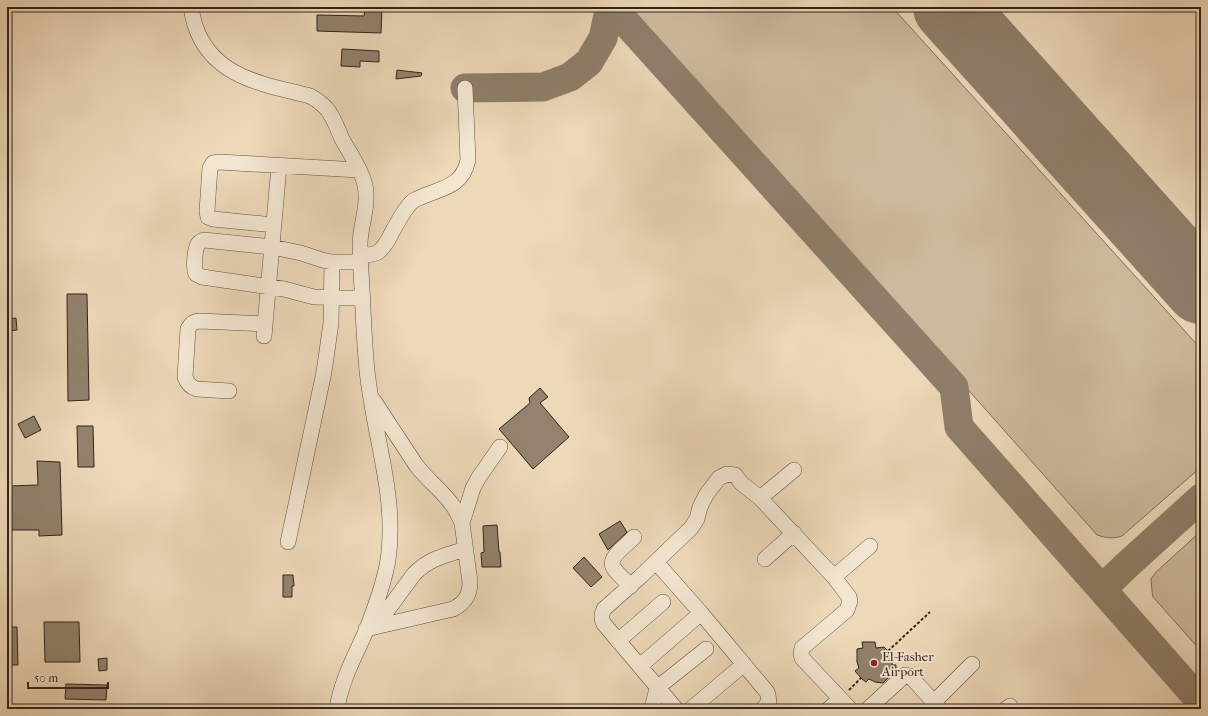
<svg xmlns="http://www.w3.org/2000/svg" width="1208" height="716" viewBox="0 0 1208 716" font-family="'IM FELL French Canon',serif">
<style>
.green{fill:#cdb99d;stroke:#7f6e5c}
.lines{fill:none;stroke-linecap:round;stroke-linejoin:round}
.taxiway{stroke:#8f7e6a;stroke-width:29}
.runway{stroke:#8f7e6a;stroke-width:72}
.building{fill:#93826d;stroke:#31241c}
.minor-casing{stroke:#605143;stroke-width:16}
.path{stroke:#31241c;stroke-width:2;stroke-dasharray:3 2;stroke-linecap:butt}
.minor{stroke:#f3e6d1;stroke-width:15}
.poi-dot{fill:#8f2418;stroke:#f3e6d1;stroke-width:1.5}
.labels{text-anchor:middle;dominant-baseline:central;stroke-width:3.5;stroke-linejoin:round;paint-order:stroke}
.poi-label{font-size:13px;fill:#31241c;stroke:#f3e6d1;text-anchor:start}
</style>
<rect width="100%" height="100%" fill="#edd8b8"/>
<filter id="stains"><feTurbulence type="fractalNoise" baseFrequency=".005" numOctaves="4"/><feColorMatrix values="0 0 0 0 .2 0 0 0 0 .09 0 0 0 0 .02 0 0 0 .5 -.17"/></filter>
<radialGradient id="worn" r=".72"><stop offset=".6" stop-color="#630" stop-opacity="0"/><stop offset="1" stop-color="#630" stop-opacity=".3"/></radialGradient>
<!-- green -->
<path class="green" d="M628,7H892L1201,349V467L1122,536C1113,539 1106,538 1097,535L963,384L960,385L872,288L726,123L661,53Z
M1201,531V651L1153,597L1152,591L1151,579L1156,572Z"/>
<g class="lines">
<!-- taxiway -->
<path class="taxiway" d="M465,88L543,87L570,77L589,62L603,38L608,15L620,16L954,387L959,427L1201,702
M1102,589L1127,565L1201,498"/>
<!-- runway -->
<path class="runway" d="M949,7L1201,288"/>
</g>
<!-- building -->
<path class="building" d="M365,7H382L381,33L317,31V15L364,16Z
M342,49L379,51V62L360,61V67L341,66Z
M397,70L422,73L421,76L396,79Z
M67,294H87L89,400L68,401Z
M16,318L17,330L9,331L8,319Z
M540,388L548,397L540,403L569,437L533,469L499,429L530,403L529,398Z
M34,416L41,430L25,438L18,424Z
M77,426H93L94,467H78Z
M37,461L60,462L62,535L39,536V530H10L9,486L38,485Z
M620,521L627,532L608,550L599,534Z
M497,525L499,552H500L501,567H482L481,553L484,552L483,526Z
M584,557L602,577L591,587L573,568Z
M283,575H293L294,586H292V597H283Z
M44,622H79L80,662H45Z
M7,627H17L18,665H7Z
M862,642H875L876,648L884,647L888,651L892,657V665H896V671L888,678L883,683L875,682L869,679L866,682L862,679L855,671L859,668L857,662V649L863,648Z
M107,658V670L99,671L98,659Z
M66,684L107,685L106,700L65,699Z"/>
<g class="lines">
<!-- minor casing -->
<g class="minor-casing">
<path id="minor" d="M191,7C192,13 193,19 195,25C212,78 264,84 310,96C316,99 321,103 326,108C334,117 337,128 342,139C350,154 361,168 365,185C369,205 361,223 360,243C360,258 361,273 362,288C363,311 364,335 366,359C370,425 398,493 388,560C384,584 375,608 366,631C355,656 341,681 337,709
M274,225L213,219L208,217L207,211L210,168L213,163L219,162L359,170
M361,256C366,255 373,255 378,252C383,249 385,244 388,240C394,229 404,208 413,201C417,198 422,197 426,195C447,187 463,184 468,160L465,88
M361,262H332L322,260L301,253L272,247L204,240C201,241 200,241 198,244C195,249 193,268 196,274L202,277L284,289L314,297L363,298
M264,336L279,166
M229,391L197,389C190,387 187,383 185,377L188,329C191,323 194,321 200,321L265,324
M760,498L794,470
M462,523L473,488L479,477L500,447
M288,542L324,372L331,323L332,262
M765,559L794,533
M656,562L701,613L767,692L768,695L769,702L763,709
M834,577L870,546
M631,586C625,580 617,574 613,567C608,557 628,544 634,537
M375,627L414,574C430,558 444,556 465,549
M366,629L453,609C465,603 470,595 470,582L462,523C459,517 457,511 453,506C443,491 427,480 416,465L374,401
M618,641L663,602
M640,666L701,613
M934,702L972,664
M652,709L657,688L706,649
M676,709L604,624C601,619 601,615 604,609L640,577L691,528L697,519L700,507L706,495L719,478L727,474L735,475L741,483L760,498L834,577L849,597L850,601L847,610L802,648L801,653L802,658L850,709
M691,709L744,664
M829,709L840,699
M868,709L905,675L910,676L912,678L940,709
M1006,709L1010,706"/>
</g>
<!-- path -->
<path class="path" d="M888,651L930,612
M849,690L861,678"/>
<!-- minor -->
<use href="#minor" class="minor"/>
</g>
<!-- markers -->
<circle class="poi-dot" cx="874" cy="663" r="4"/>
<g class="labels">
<!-- poi labels -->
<g class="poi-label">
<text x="882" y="656">El-Fasher<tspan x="882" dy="15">Airport</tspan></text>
</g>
</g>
<!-- margin -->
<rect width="1208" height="716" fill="none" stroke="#edd8b8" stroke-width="24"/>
<rect x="8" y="8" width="1192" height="700" fill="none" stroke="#31241c" stroke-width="2"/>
<rect x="12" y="12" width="1184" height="692" fill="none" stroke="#31241c"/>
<!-- scale -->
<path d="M28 682v6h80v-6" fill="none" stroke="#31241c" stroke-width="2"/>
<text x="34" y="682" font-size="12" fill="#31241c" stroke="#f3e6d1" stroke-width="3" paint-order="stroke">50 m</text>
<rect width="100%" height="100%" filter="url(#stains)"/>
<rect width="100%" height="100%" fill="url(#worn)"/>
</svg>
